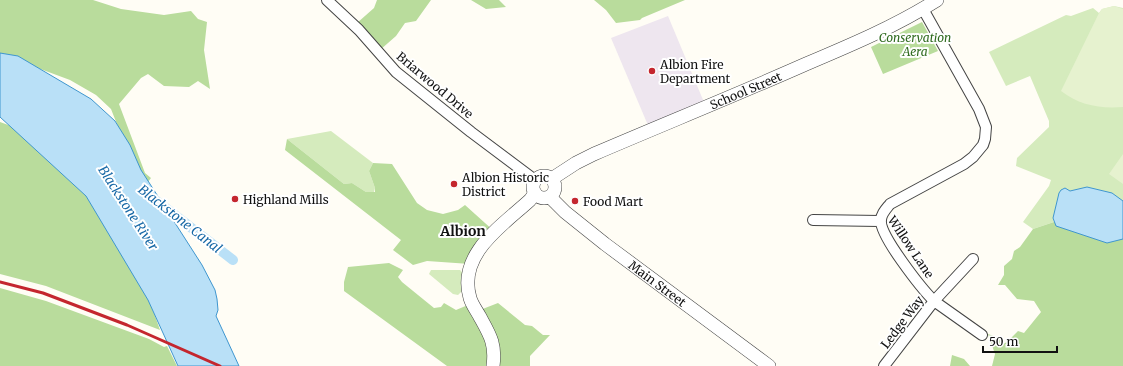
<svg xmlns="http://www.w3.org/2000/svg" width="1123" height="366" viewBox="0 0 1123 366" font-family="Merriweather,serif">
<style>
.industrial{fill:#eee6ef}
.green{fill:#d5ebbd}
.forest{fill:#b9dc9c}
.pitch{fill:#e6f2cf}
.water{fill:#b9e0f7;stroke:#3f96cf}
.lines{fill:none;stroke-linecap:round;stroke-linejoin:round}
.canal{stroke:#b9e0f7;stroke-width:10}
.minor-casing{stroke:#444;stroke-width:12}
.tertiary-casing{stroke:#444;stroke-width:14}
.minor{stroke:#fff;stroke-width:10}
.tertiary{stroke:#fff;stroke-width:13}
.rail{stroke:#c4262e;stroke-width:3}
.poi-dot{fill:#c4262e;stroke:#fff;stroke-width:1.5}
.labels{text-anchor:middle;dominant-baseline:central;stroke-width:4;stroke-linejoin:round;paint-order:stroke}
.park-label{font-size:12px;font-style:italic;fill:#2f6b1f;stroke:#fff}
.poi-label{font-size:12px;fill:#111;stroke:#fff;text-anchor:start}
.street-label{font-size:12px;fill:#111;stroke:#fff}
.water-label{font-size:13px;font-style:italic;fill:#1768a6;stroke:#fff}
.quarter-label{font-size:14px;font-weight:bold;fill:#111;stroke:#fff}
</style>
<rect width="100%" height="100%" fill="#fffdf5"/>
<!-- industrial -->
<path class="industrial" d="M668,16L706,107L650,130L611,38Z"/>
<!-- green -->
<path class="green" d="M1114,6L1123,8V201C1105,188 1091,187 1070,191L1053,218L1054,222L1033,229L1023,222L1049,186L1051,180L1016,166L1017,158L1049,127V121L1030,76L1006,86L989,52L1066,15L1071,16L1093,8L1099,13L1102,9Z
M331,131L373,163L369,171L375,188L374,192H366L352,183L344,184L287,139Z
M431,270H460L463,273V290L458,295L453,294L429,274Z"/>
<!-- forest -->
<path class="forest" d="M0,0H93L121,9L164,15L191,11L198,19L207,22L204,50L210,89L198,81L189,87L164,86L148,74L141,78L119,104L145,173L151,178L148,182L133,165L111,109L96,95L70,80L0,54Z
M377,0H431L416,21L405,23L396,36L380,50L357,23L374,8Z
M471,0H499L506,7L486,9Z
M594,0H685L642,18L640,20L616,23L606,10Z
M922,22L938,51L883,74L871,47Z
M0,122L11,126L69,170L136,262L160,330L46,286L0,274Z
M287,139L344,184L352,183L366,192H375V188L369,171L373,163L392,164L417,203L427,210L443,214L458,210L465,205L495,232L470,264L427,261L413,265L393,250L401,240L285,150Z
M1054,222L1123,238V366H992L995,354L988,334L999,338L1003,344L1007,342L1018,331L1024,333L1041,312L1034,301L1017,299L1005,285H998L1004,275V266L1012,259L1014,251L1020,247L1033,229Z
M389,263L403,270L398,277L402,282L434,308L441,307L444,303L456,310L475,302L480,310L498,303L525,325L532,326L543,335H550L530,356V366H447L344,291V282L348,267Z
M0,288L46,301L149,339L164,347L167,346L177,366H0Z
M952,355L964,359L970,366H950Z"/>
<!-- pitch -->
<path class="pitch" d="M1114,6L1123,9V107C1100,109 1079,105 1061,91L1099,13L1102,9Z
M1123,154V184L1109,174Z"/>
<!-- water -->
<path class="water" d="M0,53L18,56L91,99L115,121L130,145L141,170L202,265L215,290L217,299L218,310L216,316L239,366H178L148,300L86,196L0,117Z
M1087,187L1112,193L1123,201V239L1107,243L1056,226L1053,218L1059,193L1061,190L1065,188L1070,191Z"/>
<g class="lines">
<!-- canal -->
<path class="canal" d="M154,199L233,260"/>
<!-- minor casing -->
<g class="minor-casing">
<path id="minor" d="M327,0L359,30L396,72L471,132L535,180
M923,9L979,109L986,127L985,139L983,145L973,157L964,164L890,204C886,209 881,214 881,220C879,235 922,289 934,301L982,335
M813,220L880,221
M884,366L934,301L973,259"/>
</g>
<!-- tertiary casing -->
<g class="tertiary-casing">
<g id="tertiary">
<circle cx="544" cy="187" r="11"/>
<path id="s1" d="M553,178L576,163L594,154C664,124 736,95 806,64C851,45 896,26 937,0"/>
<path id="s2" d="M550,197L565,212L605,244L769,366"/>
<path d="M493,366C496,344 490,335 480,317C477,311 472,305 470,298C457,254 503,225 530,200L535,193"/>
</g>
</g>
<!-- minor -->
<use href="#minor" class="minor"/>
<!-- tertiary -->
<use href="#tertiary" class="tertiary"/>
<!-- rail -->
<path class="rail" d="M0,282L43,293L127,325L220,366"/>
</g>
<!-- markers -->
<g class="poi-dot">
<circle cx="652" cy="71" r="4"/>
<circle cx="454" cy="184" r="4"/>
<circle cx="235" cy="199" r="4"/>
<circle cx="575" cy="201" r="4"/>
</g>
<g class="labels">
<!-- park labels -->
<g class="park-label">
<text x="915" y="37">Conservation<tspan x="915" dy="14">Aera</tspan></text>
</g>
<!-- poi labels -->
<g class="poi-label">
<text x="660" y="64">Albion Fire<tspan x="660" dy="14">Department</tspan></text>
<text x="462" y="177">Albion Historic<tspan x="462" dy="14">District</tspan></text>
<text x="243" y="199">Highland Mills</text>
<text x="583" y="201">Food Mart</text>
</g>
<!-- street labels -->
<g class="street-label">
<text transform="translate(435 85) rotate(40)">Briarwood Drive</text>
<text stroke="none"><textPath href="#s1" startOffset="212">School Street</textPath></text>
<text transform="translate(911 247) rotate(56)">Willow Lane</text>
<text stroke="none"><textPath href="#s2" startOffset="138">Main Street</textPath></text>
<text transform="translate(902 322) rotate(-53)">Ledge Way</text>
</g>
<!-- water labels -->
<g class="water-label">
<text transform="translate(128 208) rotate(57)">Blackstone River</text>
<text transform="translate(180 219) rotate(38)">Blackstone Canal</text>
</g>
<!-- quarter labels -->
<g class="quarter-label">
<text x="463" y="231">Albion</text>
</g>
</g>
<!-- scale -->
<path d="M983 346v6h74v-6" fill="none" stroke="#111111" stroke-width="2"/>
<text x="989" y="346" font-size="12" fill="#111111" stroke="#ffffff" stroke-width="3" paint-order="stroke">50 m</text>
</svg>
